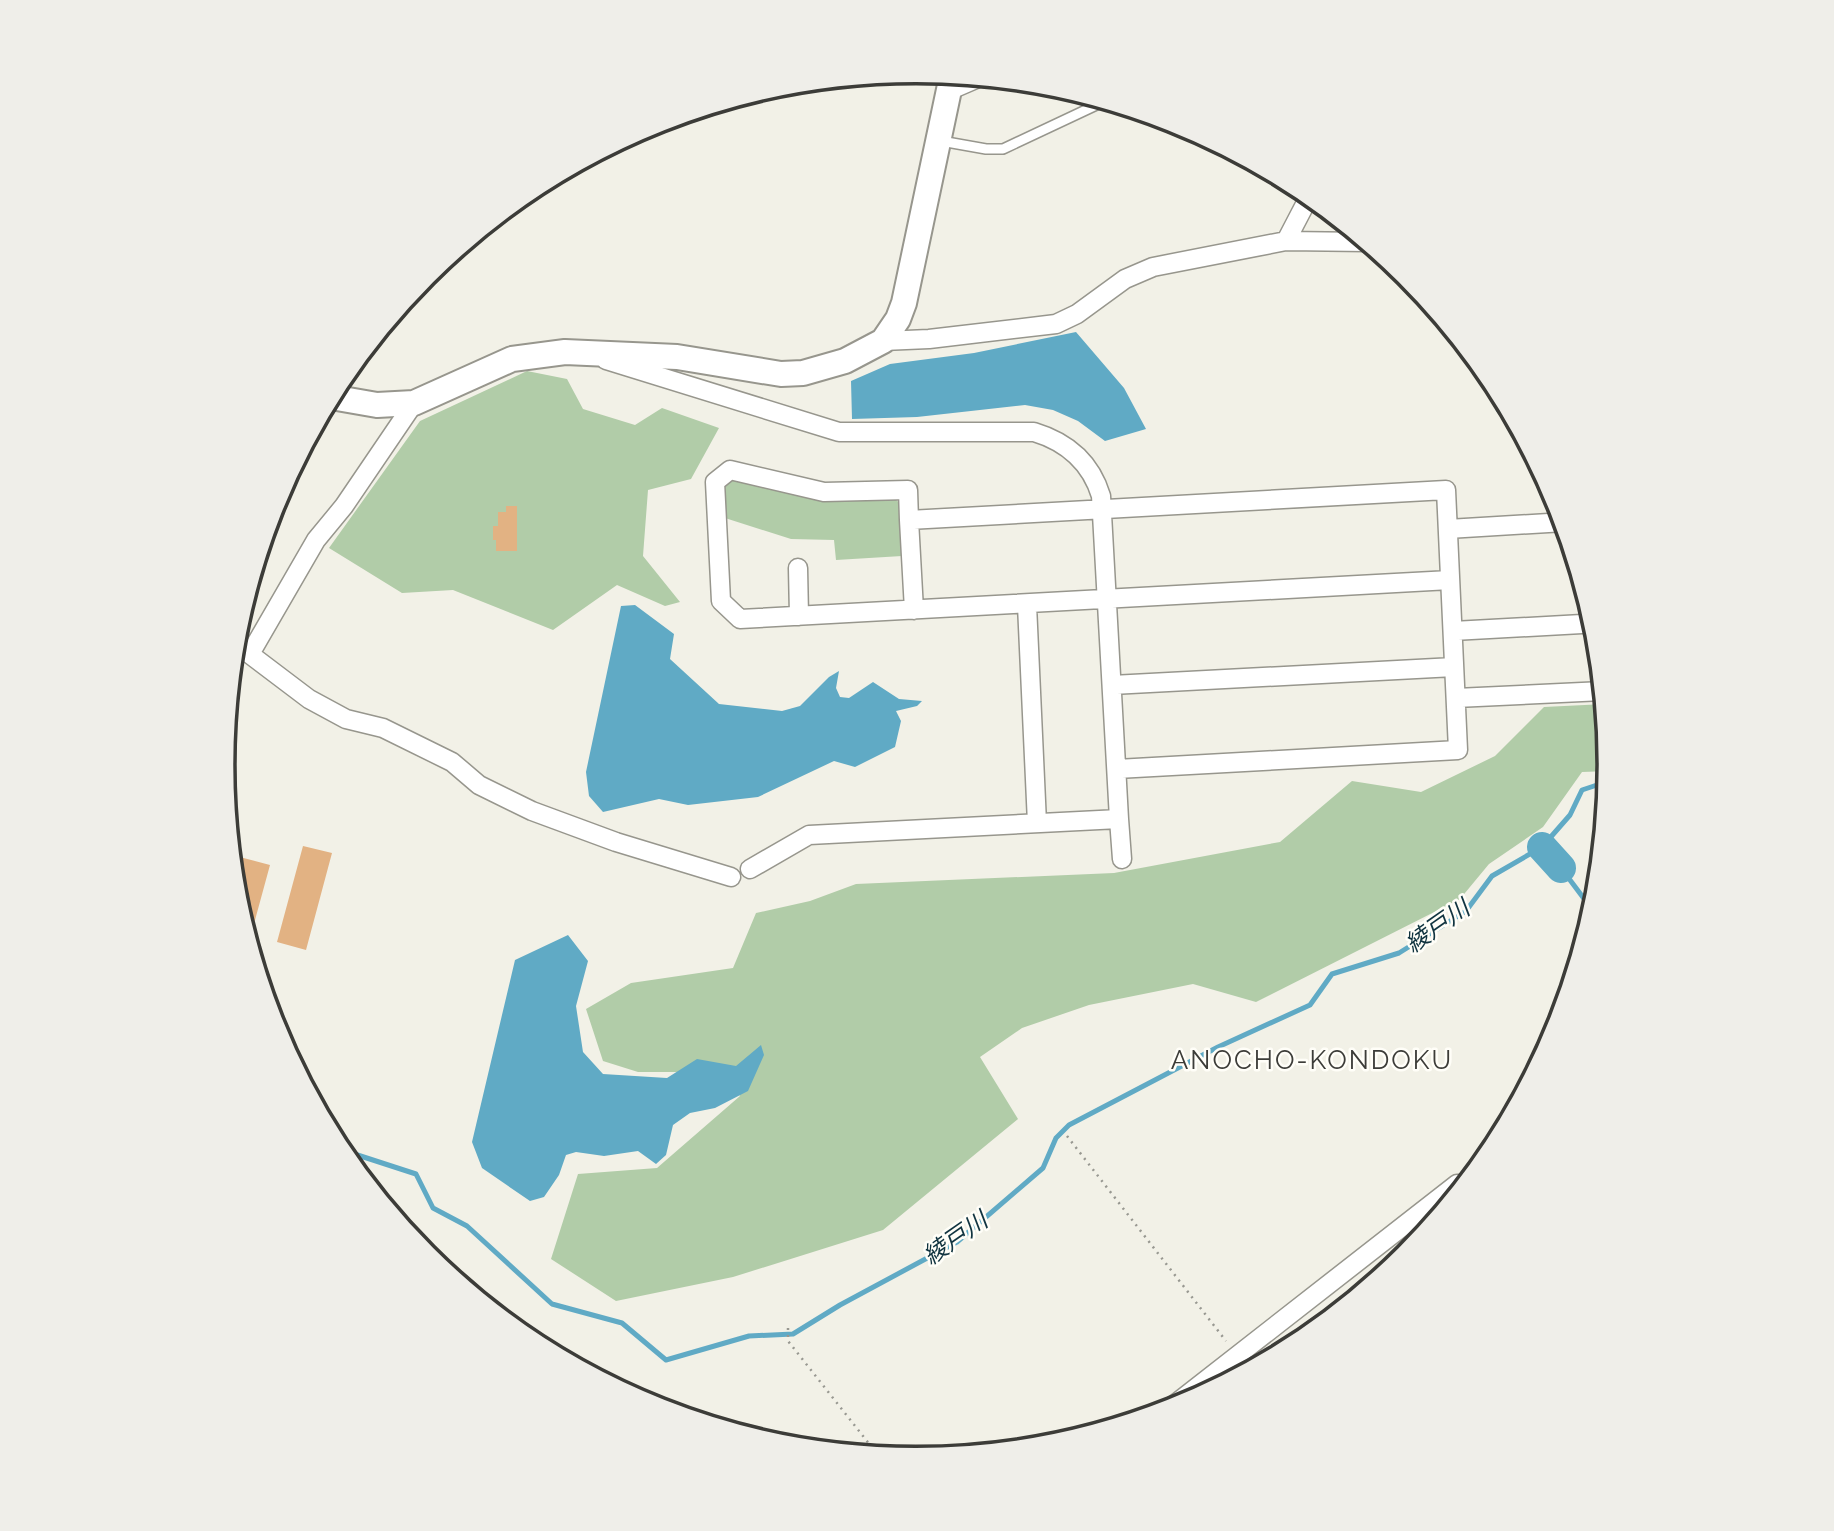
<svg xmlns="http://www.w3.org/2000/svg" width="1834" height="1531" viewBox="0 0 1834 1531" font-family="Raleway,'Noto Sans JP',sans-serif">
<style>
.green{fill:#b1cca8}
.water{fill:#60aac5}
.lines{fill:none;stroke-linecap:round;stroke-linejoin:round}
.stream{stroke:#60aac5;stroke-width:5}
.river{stroke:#60aac5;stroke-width:30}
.building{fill:#e2b283}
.lane-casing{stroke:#97968d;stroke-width:12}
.street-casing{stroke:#97968d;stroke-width:21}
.secondary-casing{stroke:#97968d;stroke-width:28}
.path{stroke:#989891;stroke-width:2.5;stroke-dasharray:2 5;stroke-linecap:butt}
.lane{stroke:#fff;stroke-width:9}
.street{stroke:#fff;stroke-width:18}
.secondary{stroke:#fff;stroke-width:24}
.labels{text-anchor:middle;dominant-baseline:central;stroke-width:5;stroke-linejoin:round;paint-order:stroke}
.water-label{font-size:24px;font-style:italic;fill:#113440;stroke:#fffef8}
.quarter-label{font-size:26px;letter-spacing:2px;fill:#3c3c38;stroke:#fffef8}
.rim{fill:none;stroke:#3c3c38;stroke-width:3.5}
</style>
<rect width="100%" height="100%" fill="#f2f1e7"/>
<!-- green -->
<path class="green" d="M527,371L567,379L583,409L635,425L662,408L719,428L691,479L648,490L643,556L680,602L665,606L617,585L553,630L453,590L402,593L329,548L420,421Z
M732,478L826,499L896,500L901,504L902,556L836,560L834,540L791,539L725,518L722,486Z
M1605,704L1610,771L1582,772L1543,827L1489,864L1460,899L1256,1002L1193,984L1089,1005L1022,1028L980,1057L1018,1119L883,1230L733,1277L616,1301L551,1259L578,1174L657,1168L740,1096L728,1072H638L603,1061L586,1009L631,983L733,968L756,913L810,901L856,884L1114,873L1280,842L1352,781L1421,792L1495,756L1544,707Z"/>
<!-- water -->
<path class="water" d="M1076,332L1124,388L1146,429L1105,441L1078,421L1053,410L1025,405L917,417L852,419L851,381L890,364L974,353Z
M1483,367L1494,380L1520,430H1511L1496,411Z
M635,605L674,634L670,659L719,704L782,711L800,706L829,677L839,671L836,688L840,697L849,698L873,682L899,699L922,701L917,706L896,711L901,721L895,747L855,767L834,761L758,797L688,805L659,799L603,812L589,796L586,772L621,606Z
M568,935L588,961L576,1006L583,1052L603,1074L667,1078L697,1059L736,1066L761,1045L764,1055L748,1091L715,1108L690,1113L673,1125L666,1155L656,1164L638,1151L604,1156L576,1152L566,1155L559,1175L544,1197L530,1201L482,1168L472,1142L515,960Z"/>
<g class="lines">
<!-- stream -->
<path class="stream" d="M1561,868L1594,912
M339,1149L416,1174L433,1208L467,1226L552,1304L622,1323L666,1360L749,1336L793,1334L840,1305L957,1242L1043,1168L1056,1138L1069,1125L1218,1047L1310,1005L1332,974L1399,953L1466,911L1492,876L1542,847L1570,815L1582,790L1609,781"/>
<!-- river -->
<path class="river" d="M1542,847L1561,868"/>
</g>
<!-- building -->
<path class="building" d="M506,506H517V551H496V540H493V526H498V512H506Z
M303,846L332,853L306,950L277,942Z
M232,855L270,865L249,942L237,900Z"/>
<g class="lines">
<!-- lane casing -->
<g class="lane-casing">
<path id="lane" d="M950,95L987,79
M941,141L986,149H1003L1105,101"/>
</g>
<!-- street casing -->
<g class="street-casing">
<path id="street" d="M1286,241L1310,195
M883,341L929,339L1056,324L1077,314L1125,279L1153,267L1286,241L1367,242
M606,360L839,432H1034C1067,442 1091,463 1101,496L1119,819L809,835L750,869
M909,520L914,610
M1448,529L1565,522
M798,568L799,616
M1027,605L1037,823
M1453,631L1582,624L1593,615
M235,643L309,699L346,719L383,728L452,762L479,785L532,811L616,842L731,877
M250,654L316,540L344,506L414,403
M1112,685L1454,667
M1456,698L1603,691
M1117,769L1458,750L1446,490L909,520L908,490L824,492L730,470L715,482L721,601L740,619L1450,580
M1119,819L1122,859
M1165,1412L1457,1184H1467"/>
</g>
<!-- secondary casing -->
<g class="secondary-casing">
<path id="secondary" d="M331,397L377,405L414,403L512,359L565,352L677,357L781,374L803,373L845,361L883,341L898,319L904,303L950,85"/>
</g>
<!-- path -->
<path class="path" d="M1067,1136L1226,1341
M1473,1169L1492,1153
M788,1328V1341L878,1455"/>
<!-- lane -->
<use href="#lane" class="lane"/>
<!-- street -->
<use href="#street" class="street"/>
<!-- secondary -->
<use href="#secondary" class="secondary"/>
</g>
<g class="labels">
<!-- water labels -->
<g class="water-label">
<text transform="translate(1437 926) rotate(-35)">綾戸川</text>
<text transform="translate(955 1238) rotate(-35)">綾戸川</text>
</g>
<!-- quarter labels -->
<g class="quarter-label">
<text x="1312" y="1060">ANOCHO-KONDOKU</text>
</g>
</g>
<!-- crop -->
<path d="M0 0H1834V1531H0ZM235 765a681 681 0 1 1 1362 0a681 681 0 1 1-1362 0Z" fill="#efeee9" fill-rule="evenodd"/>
<path class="rim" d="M235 765a681 681 0 1 1 1362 0a681 681 0 1 1-1362 0Z"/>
</svg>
